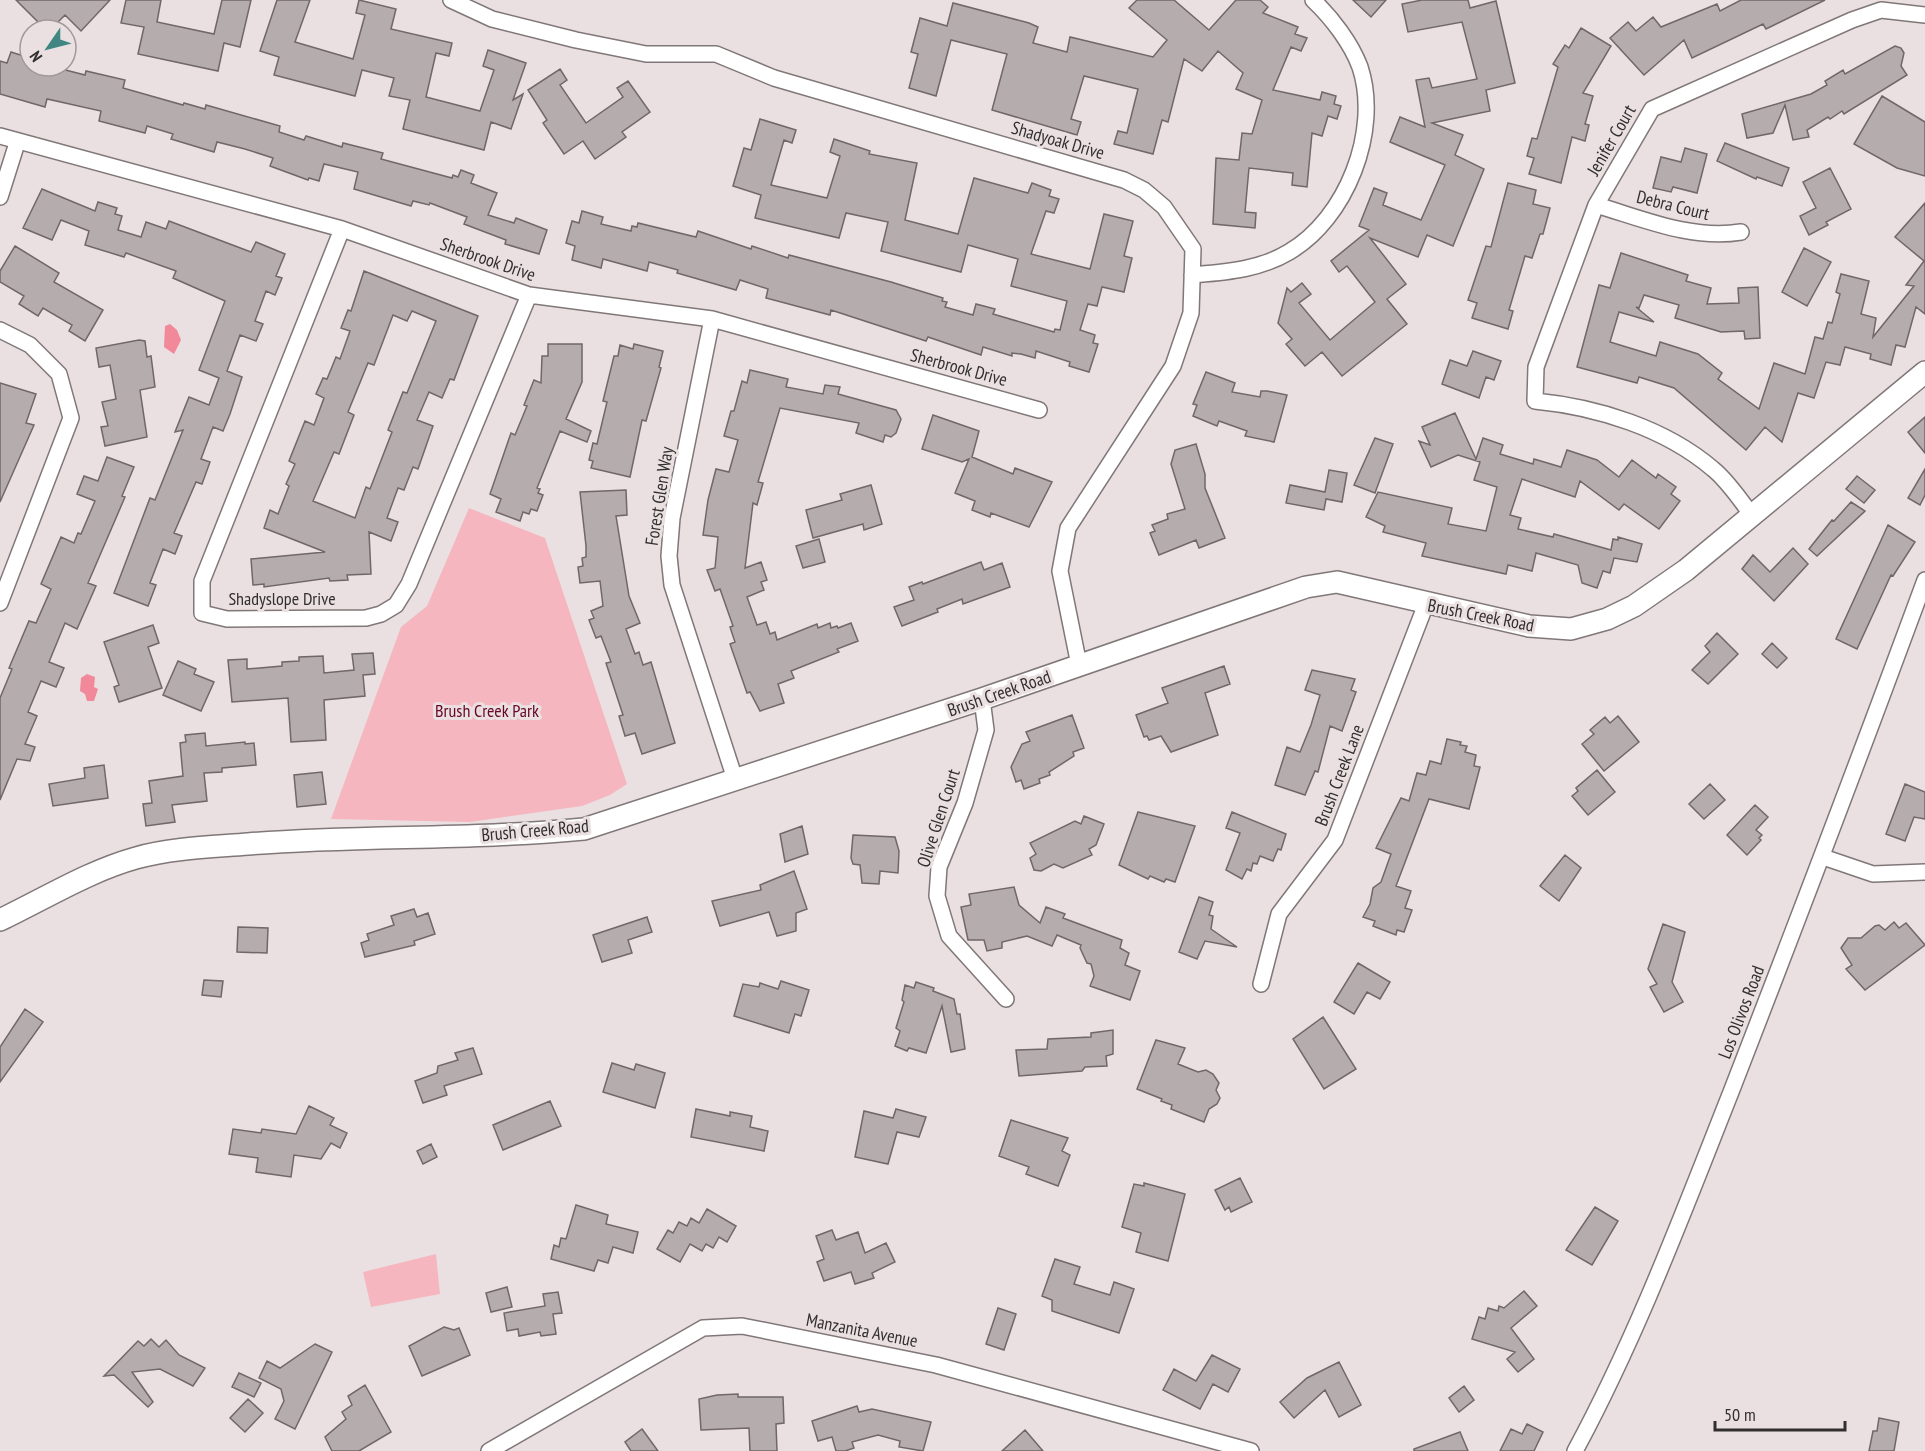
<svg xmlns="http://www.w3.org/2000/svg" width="1925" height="1451" viewBox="0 0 1925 1451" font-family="'PT Sans Narrow',sans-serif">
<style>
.green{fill:#f6b6bf}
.water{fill:#f2899b}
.building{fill:#b5acad;stroke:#706768;stroke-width:1.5;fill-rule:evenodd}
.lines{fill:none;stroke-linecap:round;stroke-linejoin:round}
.street-casing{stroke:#807778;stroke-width:18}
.secondary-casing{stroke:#807778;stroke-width:24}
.street{stroke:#fff;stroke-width:15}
.secondary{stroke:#fff;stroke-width:21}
.labels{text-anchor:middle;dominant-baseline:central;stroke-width:6;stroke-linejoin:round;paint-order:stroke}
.street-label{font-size:18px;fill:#322f2f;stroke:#eae0e1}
.park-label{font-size:18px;fill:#670627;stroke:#eae0e1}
</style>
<rect width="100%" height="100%" fill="#eae0e1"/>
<!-- green -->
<path class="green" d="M469,508L545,538L627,784L610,795L582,806L470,822L331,819L401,627L427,606Z
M436,1254L440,1294L371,1307L363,1272Z"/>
<!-- water -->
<path class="water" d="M170,324L177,330L181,340L174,354L164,347L165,326Z
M87,674L95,677L94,687L98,689L94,701H87L85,694L80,691L81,678Z"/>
<!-- building -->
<path class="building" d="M16,0H110L81,31L65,15L50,30H46Z
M126,0H161L157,22L214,34L222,0H251L240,47L224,43L218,71L138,54L144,27L121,23Z
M277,0H310L295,42L353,59L365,15L356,13L359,0L396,9L391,29L452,43L449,56L436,53L426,97L480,111L494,70L483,66L488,50L526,63L513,100L523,94L511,129L491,122L484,150L403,129L410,100L389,96L394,78L362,70L355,96L274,75L279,57L260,51Z
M1137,0H1174L1209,30L1236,0H1260L1268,7L1263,13L1298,27L1295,34L1307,38L1301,51L1291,47L1273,90L1320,100L1322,92L1336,96L1334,104L1341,106L1337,119L1328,116L1322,136L1312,133L1307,187L1292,185L1293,173L1249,168L1245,212L1256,213L1255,228L1213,224L1216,158L1239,160L1242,133L1252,134L1262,100L1236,89L1243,73L1218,51L1202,71L1184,59L1168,122L1162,120L1153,154L1114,144L1118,131L1127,133L1138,89L1084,76L1071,119L1081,122L1077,135L992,110L1007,54L951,40L936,96L909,88L918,54L911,52L920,18L947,26L953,3L1029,23L1038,27L1033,43L1063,51L1067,52L1070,37L1153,57L1167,40L1129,8Z
M1353,0H1386L1371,17Z
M1422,0H1468L1470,8L1496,1L1515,83L1486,90L1490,111L1432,123L1463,135L1455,155L1484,169L1453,246L1427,235L1418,257L1370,238L1406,284L1387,299L1407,324L1342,376L1322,352L1305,366L1286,344L1292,339L1278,323L1287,288L1291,292L1302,283L1311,294L1299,303L1330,340L1375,302L1347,266L1339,272L1331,261L1369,230L1359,226L1374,188L1387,193L1383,205L1421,220L1445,165L1390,142L1400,117L1425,127L1416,80L1429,78L1432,88L1477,79L1462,22L1408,32L1402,4Z
M1741,0H1825L1766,29L1763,24L1692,58L1684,40L1644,75L1610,38L1628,22L1636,31L1653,17L1661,27L1717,4L1720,11Z
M1581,28L1611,46L1583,93L1593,96L1585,124L1589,125L1585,141L1572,137L1561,183L1529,174L1534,158L1527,156L1532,138L1537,139L1558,67L1553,64L1565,45L1569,48Z
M1895,46L1901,48L1904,53L1901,66L1907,75L1844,114L1842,111L1830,119L1828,117L1807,130L1809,137L1793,140L1785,105L1773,133L1747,138L1742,114L1811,94L1827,85L1825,81L1843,70L1845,74Z
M11,52L30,58V66H50L85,75L86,71L125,80L123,88L183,105L184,103L205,109L206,105L280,126L279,132L304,140L306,136L342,147L343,143L383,153L381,159L452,178L453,175L458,177L461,170L474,175L471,183L497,193L488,215L514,223L516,218L547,230L539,254L505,244L506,240L464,224L467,217L430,203L429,205L413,201L411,206L354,189L358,172L324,164L319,181L309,178L308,180L270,166L273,158L245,149L217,142L214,152L171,139L173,134L147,126L145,133L99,121L101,111L47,99L45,107L0,94V61L7,63Z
M560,69L567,80L560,85L586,123L623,97L617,88L628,81L650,112L622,132L626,137L595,159L583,141L564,154L543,123L547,120L528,90Z
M1882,96L1925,122V176L1897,168L1854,144Z
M760,119L796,130L792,143L784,140L771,185L827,198L840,156L830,152L834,139L870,151L869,154L917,163L905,220L958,234L974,178L1028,193L1032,183L1051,190L1049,196L1059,199L1054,213L1046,211L1031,254L1090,269L1104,214L1133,221L1124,256L1132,258L1124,292L1102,287L1097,306L1088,304L1080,330L1095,335L1093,343L1098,344L1089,372L1069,366L1070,362L1036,351L1035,358L1021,354L1012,353V356L983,347L981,355L928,337L926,341L831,310L830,315L766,298L768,289L740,280L736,290L677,273L678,270L649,262L647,271L603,259L601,268L572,260L575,246L566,243L572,221L579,223L582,211L603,217L601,224L631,231L632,226L637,227L638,223L696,237L698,231L751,249L752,246L788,258L789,255L891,282L943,298L942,301L947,302L945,307L973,315L976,304L995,309L993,314L1054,332L1055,329L1060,330L1067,301L1011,286L1018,259L968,245L961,272L881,251L888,222L846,213L839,238L755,218L761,195L733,186L744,148L751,150Z
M1725,143L1789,168L1782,186L1757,177L1756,179L1717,161Z
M1685,148L1707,154L1697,193L1673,187L1671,192L1653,188L1661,157L1681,162Z
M1830,168L1851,209L1826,222L1828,225L1809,235L1800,216L1816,208L1803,182Z
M1508,183L1536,190L1533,204L1550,208L1543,234H1540L1532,258L1525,256L1509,310L1513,311L1508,329L1472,318L1477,303L1468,300L1486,246L1491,247Z
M42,189L95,211L98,202L117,208L115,214L122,216L118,230L141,237L146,222L166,229L169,221L251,252L256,242L285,254L276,276L282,278L275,295L266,291L255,321L263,324L256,341L240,335L227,371L242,377L230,414L223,431L213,427L201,459L210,462L202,484L196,482L174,533L182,536L175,554L163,549L150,583L156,585L148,606L114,593L150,498L155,500L183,430L175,432L189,397L209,405L219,378L199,370L225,301L173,278L176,271L126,253L124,257L85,245L89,231L61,220L52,240L23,228Z
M1925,203V314L1916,307L1905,347L1896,345L1891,365L1870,359L1871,354L1845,347L1840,365L1826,362L1814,398L1798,393L1782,442L1765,427L1746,450L1674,388L1639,377L1637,383L1577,367L1599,285L1610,288L1621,253L1688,275L1686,281L1711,288L1707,304L1739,303L1738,288L1758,287L1760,338L1745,339L1744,331L1721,332L1675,318L1679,305L1644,295L1639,308L1636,307L1654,322L1619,312L1610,342L1656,356L1660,342L1698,354L1722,373L1718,379L1759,409L1774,363L1805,374L1815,337L1823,339L1828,322L1832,323L1840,294L1836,292L1841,274L1869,281L1861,314L1876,318L1873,337L1914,286L1906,285L1924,261L1895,237Z
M15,246L59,273L54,282L103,310L85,341L69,331L72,325L43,308L38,316L19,304L24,296L0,282V271Z
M1804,248L1831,262L1807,306L1782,292Z
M364,271L478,316L454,380L450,379L442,398L429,392L417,420L433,426L418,469L413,467L404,490L398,488L387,518L398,522L391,541L369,532L371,574L347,575L348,580L330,581L329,578L264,587V584L253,585L251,559L325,552L264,528L270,510L278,514L289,486L286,484L295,464L289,461L305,421L314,425L324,398L316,394L323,378L327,379L336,357L340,359L350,331L341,328L348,310L351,311ZM412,311L436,321L407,393L403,392L388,430L392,432L370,489L366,487L355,518L313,501L334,452L339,454L354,415L348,412L368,363L374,365L393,315L407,321Z
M139,340L145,341L147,357L151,356L155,387L140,390L147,437L105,446L101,427L108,426L102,402L116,399L110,365L99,367L96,348Z
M548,344H582V382L566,419L591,431L587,442L560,431L537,488L540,489L538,493L543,495L537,511L531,509L529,514L523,512L520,521L496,512L501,499L490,494L511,433L515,435L527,406L524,405L534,380L541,383L542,356H548Z
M634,344L663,351L659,367L661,368L646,421L642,420L630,477L591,468L593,461L589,460L593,443L597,444L607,402L603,401L614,356H618L620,345L633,349Z
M1473,351L1501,361L1494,380L1486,377L1479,398L1442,384L1450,360L1467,366Z
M750,370L788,379L786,387L823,394L825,385L840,387L838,394L896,410L901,419L896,433L891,437L885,435L883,442L856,433L859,423L780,408L758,482L763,483L757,505L753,503L745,568L761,562L767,580L761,582L764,590L747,597L757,625L766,622L770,634L775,632L777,640L817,624L818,628L830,623L831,628L837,626L838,628L851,623L858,641L837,649L839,652L791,671L794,678L778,684L784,703L760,711L750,692L747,693L730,644L735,642L730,627L733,626L720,589L715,591L707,570L715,568L718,537L703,535L708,500L716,469L729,472L738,440L724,436L731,411H734L742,381L747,383Z
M1206,372L1235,383L1232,392L1260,397L1261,391H1267L1287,395L1274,442L1245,436L1247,431L1219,421L1217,426L1193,416L1197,405L1193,404Z
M0,383L36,394L26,423L34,425L0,502Z
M1455,413L1476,459L1483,438L1503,445L1500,454L1533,464L1534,459L1561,467L1567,450L1597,460L1619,477L1632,460L1656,478L1658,474L1676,487L1671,494L1680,501L1659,529L1624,504L1619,510L1580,481L1575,497L1522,479L1510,515L1521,518L1518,529L1553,537L1554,534L1611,550L1613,539L1618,540V537L1642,544L1637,562L1614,558L1610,573L1603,571L1597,588L1582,583L1578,565L1536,553L1532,571L1508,565L1506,574L1422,556L1426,543L1383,532L1385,526L1366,517L1378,492L1452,508L1448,524L1486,531L1497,487L1474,480L1480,462L1458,455L1431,467L1419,441L1430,445L1422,427Z
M933,415L979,431L972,457L1013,474L1015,468L1052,482L1029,527L991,513L990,517L972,510L975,501L955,493L969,459L962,462L922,449Z
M1925,417V453L1908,432Z
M1375,438L1393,444L1375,493L1354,485Z
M1196,444L1205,474V488L1225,538L1199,548L1196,540L1159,555L1150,533L1155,531L1152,525L1168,519L1167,514L1185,509L1171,464L1175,450Z
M107,457L134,467L122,496L125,497L88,583L96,586L77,629L65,623L49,662L64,668L56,687L41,681L28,712L37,716L25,744L35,747L30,761L17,759L0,800V698L12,669L9,668L29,621L36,623L51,589L41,584L61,537L74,543L78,533L81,534L95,501L77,494L84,476L98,481Z
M1925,469V495L1920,505L1908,498Z
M1329,470L1347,473L1342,502L1326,499L1324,510L1286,503L1290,485L1325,492Z
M1857,476L1875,490L1864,503L1846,489Z
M871,485L882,524L864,530L863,524L813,538L806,510L842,500L840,494Z
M626,490L627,515L616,516L629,596L640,623L626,629L635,654L639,652L643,665L651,662L675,743L642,754L635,733L625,736L619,716L623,715L606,663L611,662L601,636L596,638L589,620L594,618L591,611L603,606L600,581L580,583L578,567L583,566L582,558L586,557V546L580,492Z
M1851,502L1865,511L1817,556L1809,549L1832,520L1834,521Z
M1888,525L1915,542L1893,576L1891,575L1857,649L1836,639Z
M819,539L825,562L803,568L796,546Z
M1793,548L1808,564L1774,601L1742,569L1753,555L1770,572Z
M981,562L984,570L1002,563L1010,587L963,604L962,599L937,609L938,612L902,626L894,607L914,600L909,587L922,582L923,584Z
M153,625L159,643L148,647L162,688L119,702L114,687L119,685L104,642Z
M1717,633L1738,654L1708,684L1692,670L1710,652L1705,646Z
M1772,643L1787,658L1777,668L1762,654Z
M373,653L375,674L363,675L365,696L324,700L326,740L291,742L288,698L232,702L228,660L247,659V669L282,666V662L299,661V657L323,656L324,673L354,670L352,654Z
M178,661L196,669L194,674L214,682L201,711L163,695Z
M1224,666L1230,684L1205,693L1218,735L1171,752L1161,736L1149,740L1147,736L1144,737L1136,715L1168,703L1162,688Z
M1312,670L1355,679L1351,690L1356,692L1342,731L1330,726L1318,772L1315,771L1305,795L1275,785L1287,747L1300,752L1311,725L1320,695L1305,690Z
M1072,715L1084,748L1073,752L1074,756L1049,772L1050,775L1039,779L1040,783L1024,789L1021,780L1016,782L1011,767L1022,744L1030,741L1026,732Z
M1618,716L1639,742L1604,771L1582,744L1594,734L1590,730L1605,717L1610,723Z
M205,733L206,746L245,742V744L254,743L256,765L222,768V772L204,773L207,801L172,805L175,822L146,826L143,804L152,803L149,781L183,776L180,743L186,742L185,735Z
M1447,739L1461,742L1460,745L1467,746L1465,752L1476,755L1474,766L1480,767L1469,809L1429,799L1396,886L1411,891L1405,908L1412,910L1404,932L1397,930L1396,935L1373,926L1375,921L1363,917L1370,904L1373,888L1381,882L1391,854L1376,848L1401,798L1409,801L1417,773L1426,775L1430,761L1441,764Z
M104,765L108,798L53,806L49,784L85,778L84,768Z
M1597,770L1615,792L1588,815L1572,796L1578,791L1576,788Z
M322,772L326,804L297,807L294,775Z
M1710,784L1725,800L1704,819L1689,804Z
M1905,784L1925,792V819L1914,817L1905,841L1886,834Z
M1755,805L1768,817L1756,830L1762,835L1759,838L1761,840L1747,855L1727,835Z
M1138,812L1195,826L1175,882L1166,879L1164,882L1150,876L1148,879L1119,865Z
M1232,812L1286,834L1281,850L1278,849L1273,861L1260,856L1257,864L1253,863L1251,871L1247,869L1242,879L1226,870L1240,833L1226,828Z
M1084,816L1104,824L1096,845L1089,849L1092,855L1063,868L1054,864L1041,871L1034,870L1030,858L1036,854L1030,843L1075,821L1081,824Z
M802,826L808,854L785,862L780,834Z
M853,835L895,837L899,851L898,873L880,871L879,884L862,883L860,865L853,864L851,858Z
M1565,855L1581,868L1559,901L1540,886Z
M794,871L807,909L796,913V931L777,936L769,912L720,926L712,901L761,890L760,885Z
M1014,887L1019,905L1040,923L1046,907L1065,914L1063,918L1122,940L1120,948L1129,953L1125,965L1140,971L1130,1000L1090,986L1094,976L1091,964L1087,963L1080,948L1081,945L1057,935L1052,946L1027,936L1002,942V948L987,951L984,940H968L961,907L971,905L969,894Z
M1199,897L1213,902L1209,915L1213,916L1211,929L1237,947L1205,941L1197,959L1179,952Z
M414,909L417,917L428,913L435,934L414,941L415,945L365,957L361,943L369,940L367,934L394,925L391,916Z
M647,917L652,932L628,940L632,953L602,962L593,935Z
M1894,922L1899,928L1906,923L1925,945L1865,990L1846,969L1852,965L1841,948L1848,938H1861L1875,926L1879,925L1885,930Z
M1663,924L1685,932L1672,982L1683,1002L1664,1012L1650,987L1657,984L1648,969Z
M238,927L268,928L267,953L237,952Z
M1358,963L1390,982L1380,999L1367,992L1354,1014L1334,1002Z
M204,980L223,981L221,997L202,995Z
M781,981L809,990L801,1016L795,1014L789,1033L734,1016L743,984L759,987L760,983L778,989Z
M916,982L934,988L933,991L954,999L957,1014H960L965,1049L951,1052L942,1006L926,1053L909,1048L907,1051L895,1046L900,1031L896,1028L904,1002L902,1000L905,985L914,988Z
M25,1009L43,1022L0,1082V1047Z
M1323,1017L1356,1069L1324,1089L1293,1039Z
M1113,1030V1054L1106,1056L1107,1066L1085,1067L1082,1071L1019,1076L1016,1050L1047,1049L1048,1039L1091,1037V1033Z
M1156,1040L1185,1048L1178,1064L1198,1072L1206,1070L1213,1074L1219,1083L1216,1090L1220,1098L1217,1104L1209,1109L1204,1122L1171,1109L1172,1105L1161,1101L1162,1099L1137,1089Z
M473,1048L482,1074L444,1086L447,1095L423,1103L415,1081L437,1073L438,1066L458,1060L455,1053Z
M612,1063L634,1070L636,1064L665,1073L655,1108L603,1092Z
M550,1101L561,1126L503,1150L493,1125Z
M309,1106L334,1118L330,1125L347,1133L340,1148L331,1143L321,1159L294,1155L291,1177L256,1172L258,1158L229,1154L233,1129L261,1133L262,1129L296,1134Z
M696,1109L730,1116V1112L752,1116L750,1127L768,1131L764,1151L691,1137Z
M896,1109L926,1117L919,1137L897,1132L888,1164L855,1157L864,1111L893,1118Z
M1011,1120L1068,1138L1062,1151L1070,1155L1058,1186L1026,1174L1029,1167L999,1156Z
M431,1144L437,1157L423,1164L417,1151Z
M1240,1178L1252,1202L1231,1212L1229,1207L1225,1210L1215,1190Z
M1144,1183L1185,1194L1168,1261L1136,1252L1141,1233L1122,1227L1134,1184L1144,1186Z
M576,1205L608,1215L606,1224L638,1232L633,1253L613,1247L608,1263L598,1260L594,1271L551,1259L554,1245L559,1247L561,1238L566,1239Z
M1595,1207L1618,1221L1592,1265L1566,1250Z
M707,1209L736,1226L727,1242L719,1237L713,1248L706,1244L702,1251L690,1244L680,1262L657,1249L668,1230L673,1233L679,1222L687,1226L691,1218L699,1223Z
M832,1230L836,1240L858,1232L865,1253L886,1243L895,1262L872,1273L874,1278L855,1284L851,1272L824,1281L817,1262L824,1259L816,1236Z
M1055,1259L1080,1267L1074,1284L1110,1295L1114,1282L1134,1289L1119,1333L1052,1311V1300L1042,1296Z
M507,1287L512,1307L491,1312L486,1293Z
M1524,1291L1537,1306L1511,1328L1534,1359L1518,1372L1507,1359L1515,1352L1472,1339L1479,1317L1485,1319L1488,1308L1498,1311L1499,1306L1504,1308Z
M558,1292L562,1313L553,1314L556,1334L541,1336L540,1332L519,1336L518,1329L507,1331L504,1313L545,1306L543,1294Z
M998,1308L1016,1314L1004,1350L986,1344Z
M444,1327L454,1330L459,1328L470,1355L422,1376L409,1346Z
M151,1339L159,1347L166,1340L179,1355L205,1368L193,1386L160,1369L132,1372L153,1402L148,1407L114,1375L104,1376L138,1341L144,1346Z
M315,1344L332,1352L295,1429L275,1419L284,1401L281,1389L259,1378L267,1361L280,1368Z
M1212,1355L1240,1369L1228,1392L1213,1384L1200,1409L1163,1390L1174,1369L1196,1381Z
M1339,1362L1361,1405L1339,1417L1325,1390L1294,1418L1280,1402L1307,1378Z
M239,1373L261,1383L254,1397L232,1387Z
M365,1385L391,1432L359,1451H332L325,1437L346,1419L342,1412L352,1405L348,1396Z
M1464,1386L1474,1400L1459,1412L1449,1398Z
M738,1394V1397H783L784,1423L776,1424L777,1451H750L749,1428L701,1430L699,1399L717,1395Z
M248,1399L263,1413L245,1432L230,1418Z
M857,1406L859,1412L872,1409L931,1422L923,1451L899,1447L900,1441L878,1435L852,1442L854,1448L845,1451H836L832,1437L818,1441L812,1421Z
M1879,1418L1899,1422L1894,1451H1869L1873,1431H1877Z
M1527,1424L1543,1432L1534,1451H1500L1511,1429L1522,1434Z
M642,1429L658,1451H631L625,1442Z
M1025,1430L1043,1451H1002Z
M1460,1432L1468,1451H1414V1449Z"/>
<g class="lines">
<!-- street casing -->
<g class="street-casing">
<path id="street" d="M451,0L492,19L576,40L646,54H716L774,78L1124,180L1144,190L1164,207L1193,249L1191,313L1173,366L1068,528L1060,571L1079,665
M0,136L342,229L529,295L712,319L1039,410
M0,197L17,143
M1596,205C1644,219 1691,240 1741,232
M342,229L202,581V613L227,619L366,618L381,614L396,605L409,584L529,295
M1192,275C1226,272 1259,270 1289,252C1346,219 1381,131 1360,67C1351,43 1332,18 1313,0
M712,319L672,518L669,556L672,585L735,779
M0,330L30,345L59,374L71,418L0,603
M1752,515C1740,500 1728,481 1713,469C1665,428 1597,407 1535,401L1536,367L1596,205L1652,109L1852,20L1881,10L1925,15
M982,699L986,730L965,803L939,867L937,896L949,936L1006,999
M1823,857L1873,874L1925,872
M1261,984L1279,914L1335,840L1426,604
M489,1451L703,1328L742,1326L936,1365L1251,1451
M1575,1451C1637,1336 1683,1213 1731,1092C1797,922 1862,751 1925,580"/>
</g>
<!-- secondary casing -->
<g class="secondary-casing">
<path id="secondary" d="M0,920C44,899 89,871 136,858C172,848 211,847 248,844C360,835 472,840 584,829L982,699L1306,587L1337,582L1529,626L1571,629L1607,619L1634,606L1686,570L1925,372"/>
</g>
<!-- street -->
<use href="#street" class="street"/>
<!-- secondary -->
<use href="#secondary" class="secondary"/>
</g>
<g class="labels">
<!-- street labels -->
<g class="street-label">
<text transform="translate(1058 140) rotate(16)">Shadyoak Drive</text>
<text transform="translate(1611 140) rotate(-60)">Jenifer Court</text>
<text transform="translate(1673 205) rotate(14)">Debra Court</text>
<text transform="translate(488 259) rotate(19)">Sherbrook Drive</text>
<text transform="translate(959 367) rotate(15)">Sherbrook Drive</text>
<text transform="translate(659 496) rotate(-81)">Forest Glen Way</text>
<text x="282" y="598">Shadyslope Drive</text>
<text transform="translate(1481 615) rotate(11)">Brush Creek Road</text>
<text transform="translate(999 693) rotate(-19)">Brush Creek Road</text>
<text transform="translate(1339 775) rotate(-69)">Brush Creek Lane</text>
<text transform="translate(938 818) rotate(-72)">Olive Glen Court</text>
<text transform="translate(535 830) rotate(-5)">Brush Creek Road</text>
<text transform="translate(1741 1012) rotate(-69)">Los Olivos Road</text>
<text transform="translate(862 1330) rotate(11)">Manzanita Avenue</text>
</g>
<!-- park labels -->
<g class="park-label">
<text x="487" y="710">Brush Creek Park</text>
</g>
</g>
<!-- north arrow -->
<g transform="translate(48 48) rotate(235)"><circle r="28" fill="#eae0e1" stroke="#a0999a" stroke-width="1.5"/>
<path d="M0-4.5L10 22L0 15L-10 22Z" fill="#408783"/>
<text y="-9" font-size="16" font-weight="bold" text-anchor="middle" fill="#322f2f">N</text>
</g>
<!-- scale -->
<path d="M1715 1421v9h130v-9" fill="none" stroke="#322f2f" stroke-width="3"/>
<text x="1724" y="1421" font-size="18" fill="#322f2f" stroke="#eae0e1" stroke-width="4.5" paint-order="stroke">50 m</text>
</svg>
